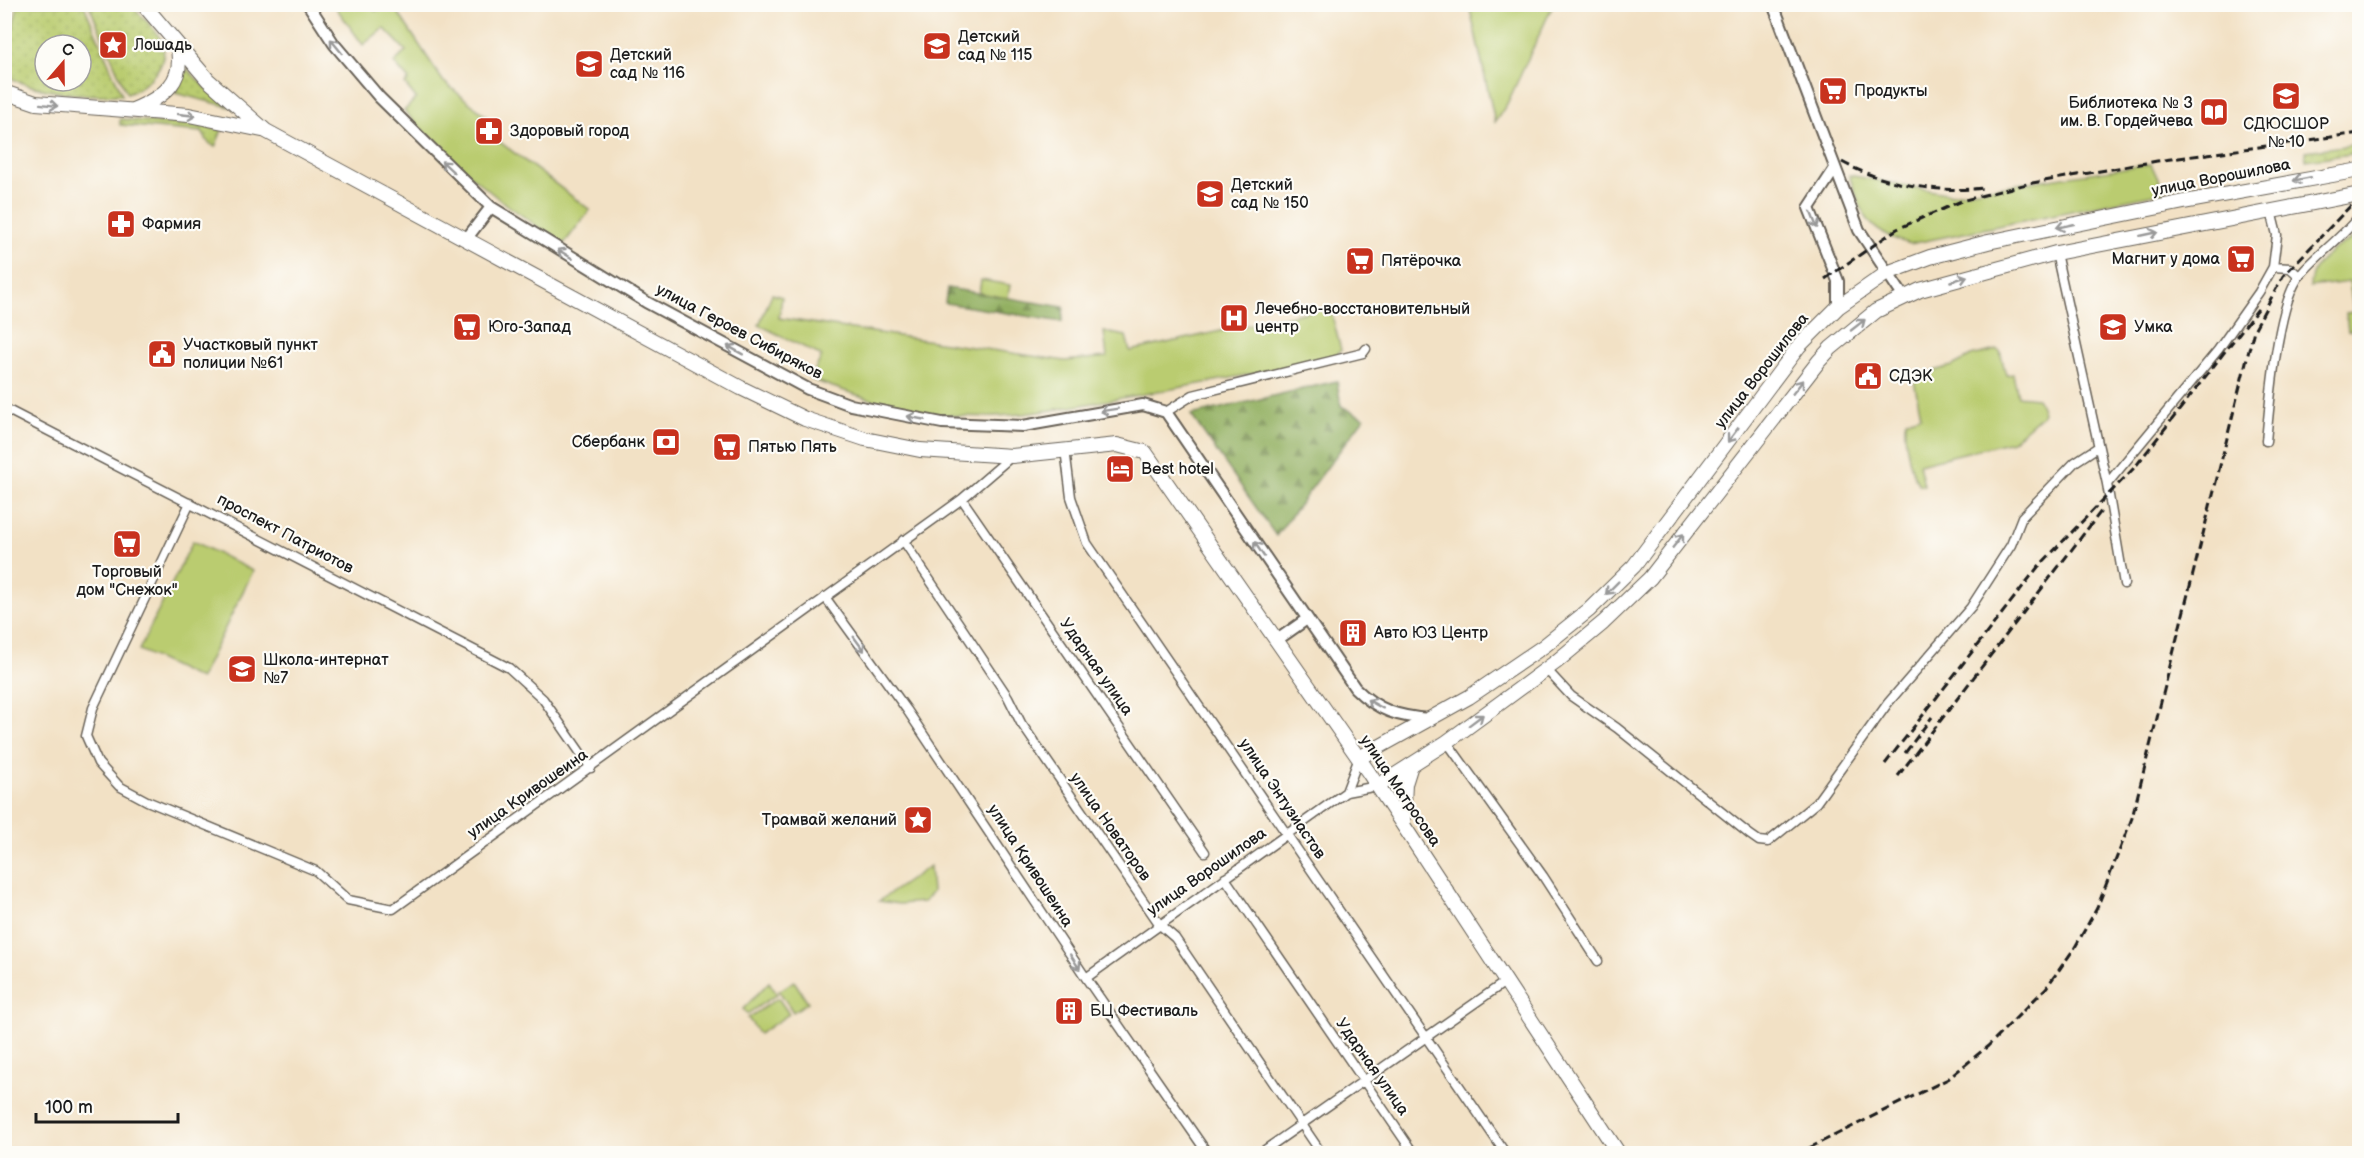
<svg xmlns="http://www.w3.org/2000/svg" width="2364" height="1158" viewBox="0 0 2364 1158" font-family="'Balsamiq Sans',sans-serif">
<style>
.grass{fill:url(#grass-dots);stroke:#6b7446;stroke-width:1.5;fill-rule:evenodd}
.forest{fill:url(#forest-firs);stroke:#58663f;stroke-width:1.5}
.park{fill:#bacc70;stroke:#6b7446;stroke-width:1.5}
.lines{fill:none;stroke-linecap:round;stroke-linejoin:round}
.minor-casing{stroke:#676157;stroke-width:11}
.tertiary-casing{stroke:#676157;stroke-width:14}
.primary-casing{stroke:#676157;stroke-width:16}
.trunk-casing{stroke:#676157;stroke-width:16}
.minor{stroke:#fff;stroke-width:8}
.tertiary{stroke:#fff;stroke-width:10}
.primary{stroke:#fff;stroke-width:14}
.trunk{stroke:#fff;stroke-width:14}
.rail{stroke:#1c1c1c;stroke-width:3;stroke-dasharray:9 4.5;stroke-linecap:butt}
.oneway{stroke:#999}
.labels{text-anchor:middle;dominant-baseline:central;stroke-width:4.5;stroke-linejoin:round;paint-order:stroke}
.poi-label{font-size:16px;fill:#1c1c1c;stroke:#fdfcf7;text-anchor:start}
.street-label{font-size:16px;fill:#1c1c1c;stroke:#fdfcf7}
</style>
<defs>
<pattern id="grass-dots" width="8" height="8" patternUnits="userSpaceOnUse" patternTransform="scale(1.5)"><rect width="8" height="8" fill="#bacc70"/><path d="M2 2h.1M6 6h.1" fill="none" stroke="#9faf60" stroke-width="1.8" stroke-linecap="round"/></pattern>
<pattern id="forest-firs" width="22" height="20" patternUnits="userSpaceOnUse" patternTransform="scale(1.5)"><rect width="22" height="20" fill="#93b062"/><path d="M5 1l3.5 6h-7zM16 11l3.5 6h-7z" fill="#778e50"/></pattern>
</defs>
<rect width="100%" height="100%" fill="#fdfcf7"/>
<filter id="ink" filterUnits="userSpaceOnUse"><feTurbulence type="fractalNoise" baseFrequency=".0167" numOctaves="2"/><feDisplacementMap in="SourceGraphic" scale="12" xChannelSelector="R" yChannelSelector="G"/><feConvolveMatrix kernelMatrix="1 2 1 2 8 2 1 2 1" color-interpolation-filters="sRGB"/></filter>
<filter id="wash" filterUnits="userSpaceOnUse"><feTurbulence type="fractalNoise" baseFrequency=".008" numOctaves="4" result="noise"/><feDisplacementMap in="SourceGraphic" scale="24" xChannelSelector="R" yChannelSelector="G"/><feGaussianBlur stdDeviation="1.35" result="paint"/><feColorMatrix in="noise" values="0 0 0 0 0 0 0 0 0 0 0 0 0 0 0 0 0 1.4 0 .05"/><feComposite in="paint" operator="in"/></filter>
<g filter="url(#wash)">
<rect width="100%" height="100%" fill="#f2e1c5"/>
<!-- grass -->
<path class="grass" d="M18,5H84L122,95C83,96 39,94 5,75V62ZM45,45H81V81H45Z
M89,5H130C140,15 155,27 161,40C172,62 146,88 127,94Z
M187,69L205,87L230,107L175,93Z
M120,119L204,126L222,130L215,147L208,142L202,132L120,125Z
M2359,144V153L2306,160L2305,151Z"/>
<!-- forest -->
<path class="forest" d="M947,288L1064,307L1062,322L945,303Z
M1337,381L1341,406L1364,418L1276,536L1191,415Z"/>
<!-- park -->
<path class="park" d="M334,5H372L375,11L393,5L443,81L487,117L480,127L590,210L563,245L499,199L450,159L404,111L416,98L405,84L409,80L394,63L406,51L384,28L363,45Z
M1469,5H1553L1507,104L1495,122Z
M2151,164L2164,192L1910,244C1865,231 1864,216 1849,175L1950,194Z
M2359,236V329L2348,331L2346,313L2354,312L2349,282L2310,287C2310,260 2337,245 2359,236Z
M981,280L1010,285L1008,298L979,293Z
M772,294L782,297L779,318L1065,361L1107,357L1104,332L1126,336L1130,351L1330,307L1341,350L1334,357C1260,373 1185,387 1110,400C1057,409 1001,421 947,415C899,410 855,395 810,379L822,356L759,325Z
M1997,350L2000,351L2006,375L2013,374L2018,396L2037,398L2043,412L2041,416L2012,441L1919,464L1924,485H1920C1911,478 1902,431 1906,420L1921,416L1914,380L1919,375L1952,366L1971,356Z
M193,541L253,571L200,679L139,650Z
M930,866L932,892L924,902L899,904L879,901Z
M794,981L808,1002L793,1012L779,991Z
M769,982L777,994L747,1014L743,1009Z
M778,998L789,1014L759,1034L748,1018Z"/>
</g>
<g filter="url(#ink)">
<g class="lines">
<!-- minor casing -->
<g class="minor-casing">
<path id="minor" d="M2056,253L2107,484
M2273,267L2290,268L2299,276
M4,408L509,668L543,699L591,768
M1166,412L1193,395L1363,353L1366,349
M2266,441C2270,402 2277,302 2301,274C2319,253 2343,237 2360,215
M1065,449L1071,497L1087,543L1506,1154
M962,499L1205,852
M190,503L93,708L86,736L98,763L119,786L147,801L316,871L348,900L393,909L962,499L1012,456
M903,540L1008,697L1021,723L1160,925L1175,938L1322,1154
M2124,584L2107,484L2218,350L2259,292L2273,267L2277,235L2271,211
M825,597L907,710L1086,978L1208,1154
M1546,669L1571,696L1617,728L1749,834L1759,841L1768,842L1816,803L1888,703L1971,607L2011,545L2022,517L2075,462L2098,447
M1447,742L1543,876L1598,961
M1346,792L1359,758
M1225,878L1414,1154
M1086,978L1346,792L1378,786
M1259,1154L1505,982"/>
</g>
<!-- tertiary casing -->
<g class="tertiary-casing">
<path id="tertiary" d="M308,4L334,44L379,97L491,207L646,302L808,389L851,405L942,423L1023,426L1143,405L1166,412L1355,688C1378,711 1399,717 1430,719
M1773,4L1859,230L1903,296
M1834,170L1809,208L1838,281V307
M467,238L491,207
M1277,640L1307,619"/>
</g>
<!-- primary casing -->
<g class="primary-casing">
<path id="primary" d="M1359,758L1469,697L1544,646L1589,610L1634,566L1799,346L1838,307L1887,273L1930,257L1988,242L2184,202L2360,170
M1378,786L1447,742L1556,662L1603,623L1650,578L1819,361L1831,348L1876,311L1920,290L2056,253L2360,194"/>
</g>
<!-- trunk casing -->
<g class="trunk-casing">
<path id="trunk" d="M143,4L208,80L266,131L741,388L805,419L865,439L920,450L1012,456L1117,445L1145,452L1369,773L1619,1154
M4,92L36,103L189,115L262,130
M133,110C164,97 186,81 177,45
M1403,823L1405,784L1411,765"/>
</g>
<!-- minor -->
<use href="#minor" class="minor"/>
<!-- tertiary -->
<use href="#tertiary" class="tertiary"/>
<!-- primary -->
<use href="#primary" class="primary"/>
<!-- trunk -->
<use href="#trunk" class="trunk"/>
<!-- rail -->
<path class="rail" d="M1842,162C1884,185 1938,193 1985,188
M1825,279L1897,229L1961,201L2027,184L2157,161L2360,133
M1905,753L1932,717
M1885,764L2038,567L2135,467L2258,309
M1898,776L2102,510
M1797,1154L1948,1079L1988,1046L2046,988L2074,949L2097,908L2132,818L2254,330L2283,276L2360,196"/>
</g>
<!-- one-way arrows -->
<defs><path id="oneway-shaft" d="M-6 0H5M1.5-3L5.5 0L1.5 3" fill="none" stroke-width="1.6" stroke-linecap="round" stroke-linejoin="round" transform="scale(1.5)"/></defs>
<g class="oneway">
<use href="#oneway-shaft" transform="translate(336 46) rotate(-129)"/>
<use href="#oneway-shaft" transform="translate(49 105) rotate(7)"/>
<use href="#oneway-shaft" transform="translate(187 115) rotate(6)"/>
<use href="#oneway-shaft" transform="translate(448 167) rotate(-137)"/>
<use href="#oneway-shaft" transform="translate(2302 179) rotate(169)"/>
<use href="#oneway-shaft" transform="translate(1814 220) rotate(68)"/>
<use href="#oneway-shaft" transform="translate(2065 226) rotate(168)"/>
<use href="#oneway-shaft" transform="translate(2149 234) rotate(-12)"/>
<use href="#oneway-shaft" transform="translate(565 254) rotate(-148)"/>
<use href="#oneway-shaft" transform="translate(1959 279) rotate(-16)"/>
<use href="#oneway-shaft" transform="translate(1858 325) rotate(-38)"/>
<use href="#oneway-shaft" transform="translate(735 350) rotate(-151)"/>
<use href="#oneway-shaft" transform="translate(1798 387) rotate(-52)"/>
<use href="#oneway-shaft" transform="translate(1109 410) rotate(171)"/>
<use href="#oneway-shaft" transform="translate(916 418) rotate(-169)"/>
<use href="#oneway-shaft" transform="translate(1733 435) rotate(127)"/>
<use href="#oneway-shaft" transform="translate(1678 541) rotate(-52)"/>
<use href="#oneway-shaft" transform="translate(1259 549) rotate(-124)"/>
<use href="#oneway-shaft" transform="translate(1612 588) rotate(135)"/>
<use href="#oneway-shaft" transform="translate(859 644) rotate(54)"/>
<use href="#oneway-shaft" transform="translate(1375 704) rotate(-151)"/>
<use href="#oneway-shaft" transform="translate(1476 720) rotate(-37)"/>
<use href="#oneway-shaft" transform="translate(1075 962) rotate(57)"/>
</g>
</g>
<!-- icons -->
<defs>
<g id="sight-square" transform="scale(1.5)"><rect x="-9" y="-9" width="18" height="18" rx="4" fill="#c8321e" stroke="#fdfcf7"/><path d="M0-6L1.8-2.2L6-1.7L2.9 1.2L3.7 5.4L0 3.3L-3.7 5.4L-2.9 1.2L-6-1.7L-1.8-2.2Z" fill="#fff"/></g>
<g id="school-square" transform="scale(1.5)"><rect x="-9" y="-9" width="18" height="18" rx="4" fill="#c8321e" stroke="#fdfcf7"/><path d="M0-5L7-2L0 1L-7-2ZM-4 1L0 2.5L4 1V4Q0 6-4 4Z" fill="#fff"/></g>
<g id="supermarket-square" transform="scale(1.5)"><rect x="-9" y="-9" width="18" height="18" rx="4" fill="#c8321e" stroke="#fdfcf7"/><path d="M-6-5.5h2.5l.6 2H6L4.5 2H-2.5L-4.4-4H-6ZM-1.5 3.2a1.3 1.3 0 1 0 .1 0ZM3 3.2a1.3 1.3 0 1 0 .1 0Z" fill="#fff"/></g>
<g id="library-square" transform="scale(1.5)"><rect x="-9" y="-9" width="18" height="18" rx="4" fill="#c8321e" stroke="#fdfcf7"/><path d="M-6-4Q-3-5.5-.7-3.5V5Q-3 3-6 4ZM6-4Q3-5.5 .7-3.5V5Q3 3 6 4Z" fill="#fff"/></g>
<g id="pharmacy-square" transform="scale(1.5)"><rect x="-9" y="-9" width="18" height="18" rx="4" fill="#c8321e" stroke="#fdfcf7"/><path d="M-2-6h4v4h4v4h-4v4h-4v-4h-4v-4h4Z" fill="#fff"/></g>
<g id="hospital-square" transform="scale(1.5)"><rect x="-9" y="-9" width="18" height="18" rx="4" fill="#c8321e" stroke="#fdfcf7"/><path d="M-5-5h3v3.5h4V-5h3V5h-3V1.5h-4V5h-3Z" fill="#fff"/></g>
<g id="civic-square" transform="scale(1.5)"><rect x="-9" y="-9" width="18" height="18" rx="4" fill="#c8321e" stroke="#fdfcf7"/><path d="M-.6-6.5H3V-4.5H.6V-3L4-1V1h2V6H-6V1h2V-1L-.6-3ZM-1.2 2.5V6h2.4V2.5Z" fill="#fff"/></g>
<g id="bank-square" transform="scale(1.5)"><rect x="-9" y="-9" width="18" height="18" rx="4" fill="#c8321e" stroke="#fdfcf7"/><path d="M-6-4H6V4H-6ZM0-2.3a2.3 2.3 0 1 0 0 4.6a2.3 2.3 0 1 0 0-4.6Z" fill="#fff"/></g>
<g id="hotel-square" transform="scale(1.5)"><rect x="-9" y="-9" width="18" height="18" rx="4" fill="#c8321e" stroke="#fdfcf7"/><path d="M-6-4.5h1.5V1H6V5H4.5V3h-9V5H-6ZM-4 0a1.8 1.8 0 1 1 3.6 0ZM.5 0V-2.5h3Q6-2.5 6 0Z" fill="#fff"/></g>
<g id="building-square" transform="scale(1.5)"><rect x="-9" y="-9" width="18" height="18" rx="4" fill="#c8321e" stroke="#fdfcf7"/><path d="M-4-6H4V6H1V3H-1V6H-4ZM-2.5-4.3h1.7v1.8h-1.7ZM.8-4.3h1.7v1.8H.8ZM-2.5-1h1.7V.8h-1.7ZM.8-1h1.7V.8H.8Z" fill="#fff"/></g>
</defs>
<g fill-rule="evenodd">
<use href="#sight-square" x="113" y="45"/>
<use href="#school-square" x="937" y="46"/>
<use href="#school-square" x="589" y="64"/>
<use href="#supermarket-square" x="1833" y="91"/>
<use href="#school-square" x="2286" y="96"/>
<use href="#library-square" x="2214" y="112"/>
<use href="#pharmacy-square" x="489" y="131"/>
<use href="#school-square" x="1210" y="194"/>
<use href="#pharmacy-square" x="121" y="224"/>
<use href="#supermarket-square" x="2241" y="259"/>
<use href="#supermarket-square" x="1360" y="261"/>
<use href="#hospital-square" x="1234" y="318"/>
<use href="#supermarket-square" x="467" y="327"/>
<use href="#school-square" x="2113" y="327"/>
<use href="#civic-square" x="162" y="354"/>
<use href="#civic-square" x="1868" y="376"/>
<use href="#bank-square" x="666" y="442"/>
<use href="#supermarket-square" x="727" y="447"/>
<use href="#hotel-square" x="1120" y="469"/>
<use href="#supermarket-square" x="127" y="544"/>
<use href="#building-square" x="1353" y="633"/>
<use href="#school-square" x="242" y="669"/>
<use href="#sight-square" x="918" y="820"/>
<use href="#building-square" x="1069" y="1011"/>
</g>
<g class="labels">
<!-- poi labels -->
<g class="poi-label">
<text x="958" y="37">Детский<tspan x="958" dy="18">сад № 115</tspan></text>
<text x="134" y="45">Лошадь</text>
<text x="610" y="55">Детский<tspan x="610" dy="18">сад № 116</tspan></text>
<text x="1854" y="91">Продукты</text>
<text x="2193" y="103" text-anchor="end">Библиотека № 3<tspan x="2193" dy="18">им. В. Гордейчева</tspan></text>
<text x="2286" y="124" text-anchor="middle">СДЮСШОР<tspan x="2286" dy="18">№ 10</tspan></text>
<text x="510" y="131">Здоровый город</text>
<text x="1231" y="185">Детский<tspan x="1231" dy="18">сад № 150</tspan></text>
<text x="142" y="224">Фармия</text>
<text x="2220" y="259" text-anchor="end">Магнит у дома</text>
<text x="1381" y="261">Пятёрочка</text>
<text x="1255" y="309">Лечебно-восстановительный<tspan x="1255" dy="18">центр</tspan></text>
<text x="488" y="327">Юго-Запад</text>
<text x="2134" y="327">Умка</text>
<text x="183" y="345">Участковый пункт<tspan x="183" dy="18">полиции №61</tspan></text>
<text x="1889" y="376">СДЭК</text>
<text x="645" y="442" text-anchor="end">Сбербанк</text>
<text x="748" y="447">Пятью Пять</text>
<text x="1141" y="469">Best hotel</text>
<text x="127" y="572" text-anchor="middle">Торговый<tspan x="127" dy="18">дом "Снежок"</tspan></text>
<text x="1374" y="633">Авто ЮЗ Центр</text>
<text x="263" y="660">Школа-интернат<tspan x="263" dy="18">№7</tspan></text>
<text x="897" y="820" text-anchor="end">Трамвай желаний</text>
<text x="1090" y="1011">БЦ Фестиваль</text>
</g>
<!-- street labels -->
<g class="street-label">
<text transform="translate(2221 178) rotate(-11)">улица Ворошилова</text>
<text transform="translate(739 332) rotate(28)">улица Героев Сибиряков</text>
<text transform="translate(1762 371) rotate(-52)">улица Ворошилова</text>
<text transform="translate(285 534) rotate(28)">проспект Патриотов</text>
<text transform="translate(1096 667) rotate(55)">Ударная улица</text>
<text transform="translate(1400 791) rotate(56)">улица Матросова</text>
<text transform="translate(528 794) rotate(-35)">улица Кривошеина</text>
<text transform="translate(1282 799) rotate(56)">улица Энтузиастов</text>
<text transform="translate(1110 827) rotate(55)">улица Новаторов</text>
<text transform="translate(1030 866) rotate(57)">улица Кривошеина</text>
<text transform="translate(1207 872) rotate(-35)">улица Ворошилова</text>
<text transform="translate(1372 1067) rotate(55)">Ударная улица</text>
</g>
</g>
<!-- margin -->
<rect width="2364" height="1158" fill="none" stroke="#fdfcf7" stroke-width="24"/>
<!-- north arrow -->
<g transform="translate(63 63) rotate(20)"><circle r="28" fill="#fdfcf7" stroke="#a3a29f" stroke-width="1.5"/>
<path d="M0-4.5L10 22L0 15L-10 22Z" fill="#c8321e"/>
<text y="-9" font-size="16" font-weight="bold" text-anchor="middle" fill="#1c1c1c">С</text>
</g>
<!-- scale -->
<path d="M36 1113v9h142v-9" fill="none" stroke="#1c1c1c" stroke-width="3"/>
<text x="45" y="1113" font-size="18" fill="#1c1c1c" stroke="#fdfcf7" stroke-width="4.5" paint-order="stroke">100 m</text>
</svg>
